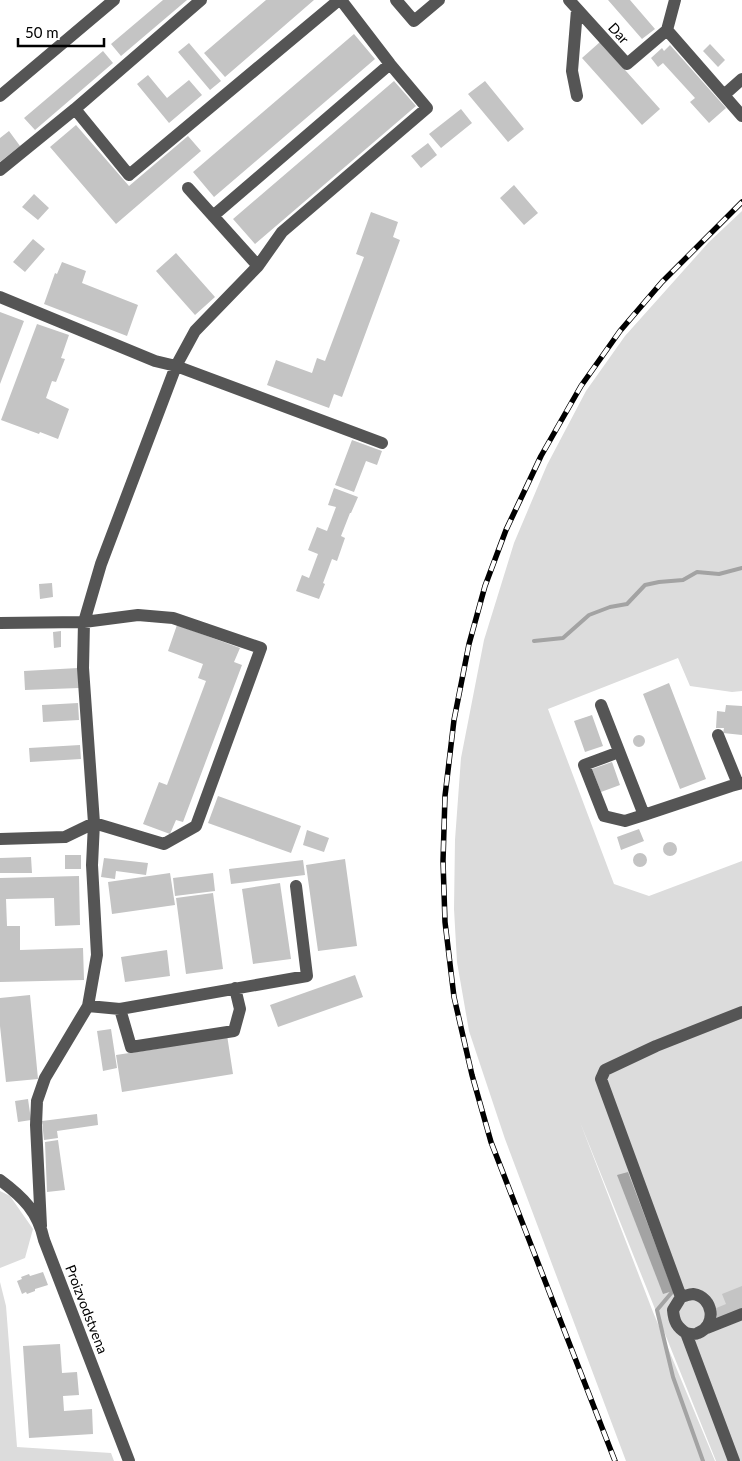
<svg xmlns="http://www.w3.org/2000/svg" width="742" height="1461" viewBox="0 0 742 1461" font-family="Lato,sans-serif">
<style>
.green{fill:#dcdcdc}
.water{fill:#a3a3a3}
.lines{fill:none;stroke-linecap:round;stroke-linejoin:round}
.stream{stroke:#a3a3a3;stroke-width:4}
.building{fill:#c4c4c4}
.minor{stroke:#555;stroke-width:12}
.rail-casing{stroke:#000;stroke-width:5.5}
.rail{stroke:#fff;stroke-width:4;stroke-dasharray:11;stroke-linecap:butt}
.labels{text-anchor:middle;dominant-baseline:central;stroke-width:4;stroke-linejoin:round;paint-order:stroke}
.street-label{font-size:14px;fill:#000;stroke:#fff}
</style>
<rect width="100%" height="100%" fill="#fff"/>
<!-- green -->
<path class="green" d="M742,211V691L732,692L690,686L678,658L548,709L614,884L649,896L742,861V1461H716L580,1122L653,1312L715,1461H626L505,1139L469,1031L457,962L454,909L455,840L461,758L484,640L514,543L547,465L586,391L625,336L709,242Z
M0,1191L10,1196L33,1229L25,1258L0,1268Z
M0,1282L6,1306L17,1447L111,1453L114,1461H0Z"/>
<!-- water -->
<path class="water" d="M628,1172L673,1291L663,1294L617,1175Z"/>
<g class="lines">
<!-- stream -->
<path class="stream" d="M534,641L563,638L589,615L610,607L627,604L645,585L659,582L683,580L697,572L719,574L742,568
M673,1291L657,1310L673,1377L703,1461"/>
</g>
<!-- building -->
<path class="building" d="M163,0H187L121,56L111,44Z
M266,0H314L225,77L204,53Z
M608,0H630L655,29L642,39Z
M354,34L375,59L214,197L193,172Z
M600,42L660,109L642,125L582,58Z
M189,43L221,81L210,90L178,52Z
M710,44L725,60L718,67L703,51Z
M670,45L726,108L709,123L690,102L695,98L663,63L658,67L651,58L662,48L664,51Z
M103,51L113,63L35,130L24,118Z
M148,75L167,98L189,80L202,95L169,123L137,84Z
M394,81L416,106L255,244L233,219Z
M485,81L524,129L508,142L468,94Z
M461,109L472,123L441,148L429,134Z
M76,125L129,186L188,136L201,151L116,224L50,147Z
M9,131L20,146L0,162V138Z
M428,143L437,155L421,168L411,156Z
M514,185L538,213L524,225L500,198Z
M34,194L49,208L38,220L22,207Z
M371,212L398,222L393,237L400,240L342,397L334,394L329,408L267,385L276,360L312,373L317,358L325,361L364,257L356,254Z
M33,239L45,249L25,272L13,262Z
M176,253L215,297L195,315L156,271Z
M62,262L86,271L82,283L138,305L127,336L44,304L55,273L57,274Z
M0,312L24,321L0,384Z
M37,324L69,335L61,358L65,359L56,382L52,381L46,398L69,409L58,439L40,432L39,434L1,420Z
M352,440L382,451L377,465L366,461L354,492L335,485Z
M334,488L358,497L351,513H350L341,536L345,538L337,561L332,559L323,583L325,584L319,599L296,591L302,575L309,578L318,554L308,550L317,527L327,531L336,507L328,505Z
M52,583L53,597L40,599L39,584Z
M177,625L240,648L234,662L242,665L183,822L176,820L170,834L143,824L159,782L167,785L206,681L198,678L203,664L168,651Z
M61,631V647L54,648L53,632Z
M78,668L79,688L25,690L24,671Z
M669,683L706,779L680,789L643,694Z
M78,703L79,720L43,722L42,705Z
M726,705L742,706V735L723,733L724,728H716L717,711L725,712Z
M592,715L603,746L585,752L574,721Z
M633 741a6 6 0 1 1 12 0a6 6 0 1 1-12 0Z
M80,745L81,759L30,762L29,748Z
M612,762L620,785L601,792L592,769Z
M218,796L301,826L291,853L208,823Z
M639,829L644,841L621,850L617,837Z
M307,830L329,838L324,852L303,845Z
M663 849a7 7 0 1 1 14 0a7 7 0 1 1-14 0Z
M633 860a7 7 0 1 1 14 0a7 7 0 1 1-14 0Z
M65,855H81V869H65Z
M31,857L32,873H0V858Z
M104,858L148,863L146,875L116,871L115,879L101,877Z
M345,859L357,946L318,951L306,865Z
M303,860L305,875L231,884L229,869Z
M170,873L175,905L112,914L108,882Z
M213,873L215,891L175,896L173,878Z
M79,876L80,925L55,926L54,898L6,899L7,926H20V950L83,948L84,980L0,982V878Z
M280,883L291,959L253,964L242,889Z
M213,893L223,969L186,974L176,898Z
M167,950L170,976L125,982L121,957Z
M355,975L363,997L278,1027L270,1005Z
M30,995L38,1079L6,1082L0,1026V998Z
M111,1029L117,1068L103,1071L97,1031Z
M227,1035L233,1074L122,1092L116,1055L156,1049Z
M28,1099L31,1120L18,1122L15,1101Z
M97,1114L98,1125L57,1131L58,1138L44,1140L42,1121Z
M58,1140L65,1190L47,1192L45,1142Z
M43,1272L48,1285L35,1289V1291L27,1294L26,1292L22,1294L17,1281L22,1279L21,1277L29,1274L30,1276Z
M742,1286V1310L718,1319L714,1309L726,1304L722,1294Z
M60,1344L62,1373L77,1372L79,1395L63,1396L64,1411L92,1409L93,1434L29,1438L23,1346Z"/>
<g class="lines">
<!-- minor -->
<path class="minor" d="M396,0L414,21L439,0
M569,0L627,64L667,30L675,0
M577,10L572,71L577,96
M667,30L742,116
M724,95L742,79
M0,96L114,0
M75,109L129,175L339,0
M0,170L75,109L201,0
M188,188L258,266
M213,216L390,64
M0,297L155,361L176,366L382,443
M0,623L84,622L138,615L173,618L261,648L196,826L164,844L94,823L65,837L0,839
M601,705L644,815L731,786L742,783
M718,735L738,784
M619,752L584,765L604,816L625,821L644,815
M88,1006L120,1009L307,976L296,886
M120,1009L131,1047L234,1031L240,1009L235,988
M0,1180C23,1197 38,1212 44,1240L129,1461
M41,1226L36,1125L37,1101L45,1078L88,1006L97,955L92,865L94,823L83,668L84,622L101,564L176,366L195,331L258,266L282,232L427,108L390,64L341,0
M681,1297L601,1079L605,1070L656,1046L742,1012
M707,1328L742,1314
M686,1333C690,1334 695,1335 698,1333C717,1326 714,1297 693,1294C690,1294 685,1296 681,1297L673,1310C674,1322 677,1327 686,1333L734,1461"/>
<!-- rail casing -->
<g class="rail-casing">
<path id="rail" d="M615,1461L491,1142L472,1075L454,997L445,922L443,861L445,796L454,720L469,644L485,586L506,530L541,456L581,386L620,331L662,282L742,202"/>
</g>
<!-- rail -->
<use href="#rail" class="rail"/>
</g>
<g class="labels">
<!-- street labels -->
<g class="street-label">
<text transform="translate(619 33) rotate(48)">Dar</text>
<text transform="translate(87 1309) rotate(69)">Proizvodstvena</text>
</g>
</g>
<!-- scale -->
<path d="M18 38v8h86v-8" fill="none" stroke="#000000" stroke-width="2.5"/>
<text x="25" y="38" font-size="15" fill="#000000" stroke="#ffffff" stroke-width="4" paint-order="stroke">50 m</text>
</svg>
